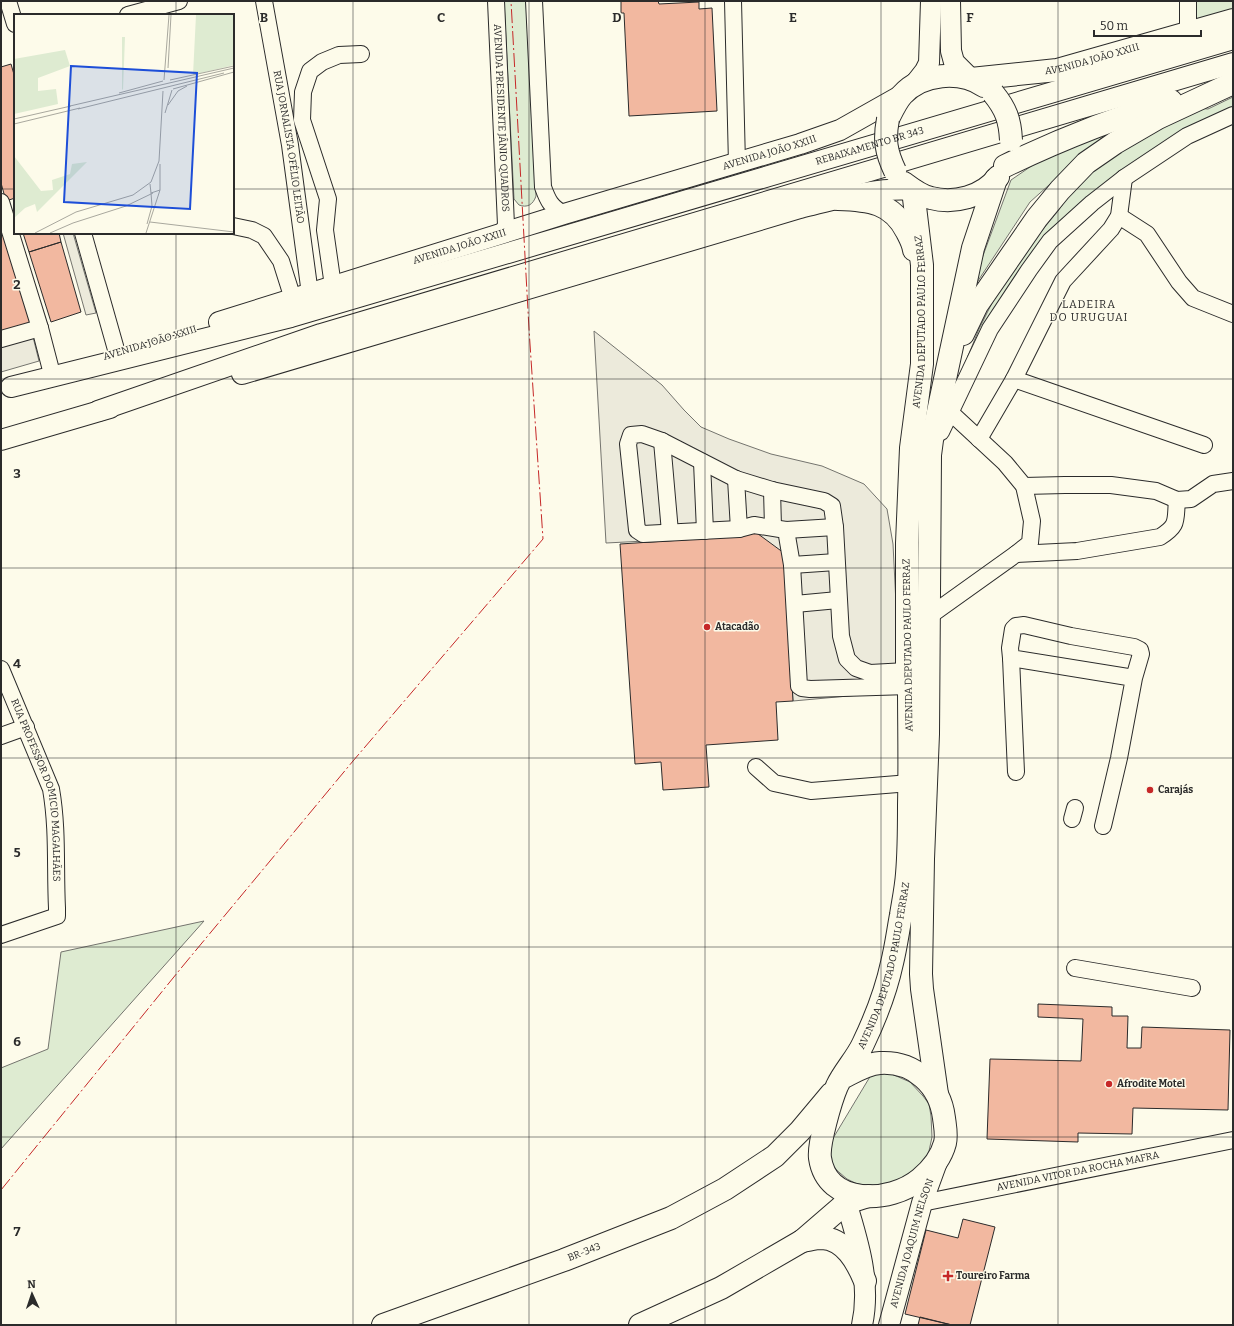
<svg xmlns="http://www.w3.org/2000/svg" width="1234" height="1326" viewBox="0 0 1234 1326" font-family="Bitter,serif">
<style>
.green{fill:#deebd1;stroke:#74746e}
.parking{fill:#eceadb;stroke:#74746e}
.building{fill:#f2b8a0;stroke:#2b2b2b}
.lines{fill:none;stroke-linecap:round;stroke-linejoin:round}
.minor-casing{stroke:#2b2b2b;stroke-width:18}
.major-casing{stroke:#2b2b2b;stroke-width:22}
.highway-casing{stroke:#2b2b2b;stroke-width:24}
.minor{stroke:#fdfbea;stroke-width:16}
.major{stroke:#fdfbea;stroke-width:20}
.highway{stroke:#fdfbea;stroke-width:22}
.highway-bridge-casing{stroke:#2b2b2b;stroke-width:24;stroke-linecap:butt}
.highway-bridge{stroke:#fdfbea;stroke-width:22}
.power{stroke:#c62828;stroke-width:1;stroke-dasharray:14 3 2 3;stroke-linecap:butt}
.grid{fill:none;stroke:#2b2b2b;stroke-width:1;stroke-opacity:0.55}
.poi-dot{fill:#c62828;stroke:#fdfbea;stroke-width:1.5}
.labels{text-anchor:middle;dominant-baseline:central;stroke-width:3;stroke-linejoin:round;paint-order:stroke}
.street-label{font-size:10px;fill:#2b2b2b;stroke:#fdfbea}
.poi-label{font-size:10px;font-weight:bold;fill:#2b2b2b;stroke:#fdfbea;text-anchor:start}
.neighbourhood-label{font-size:11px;letter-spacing:1px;fill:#2b2b2b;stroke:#fdfbea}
.inset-road{fill:none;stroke:#a9a89e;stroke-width:1}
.view{fill:#1d4ed8;fill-opacity:0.15;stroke:#1d4ed8;stroke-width:2}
.inset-edge{fill:none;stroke:#2b2b2b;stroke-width:2}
.grid-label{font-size:13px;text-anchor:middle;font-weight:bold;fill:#2b2b2b;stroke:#fdfbea;stroke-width:3;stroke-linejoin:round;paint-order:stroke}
</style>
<rect width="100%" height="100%" fill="#fdfbea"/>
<!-- green -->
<path class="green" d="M504,1H526L536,196C533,205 527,208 519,205L514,199Z
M1195,1H1233V9L1195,20Z
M1233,97V108L1142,157L1007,291L968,356L979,329L999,289L1035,239L1058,211L1071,192L1093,171L1127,145L1188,107L1208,109Z
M1115,126L1030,202L968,296L1011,180L1065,143Z
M204,921L1,1149V1068L48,1049L61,952Z
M887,1072L910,1082L923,1096L929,1104L931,1116L932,1137L929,1151L922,1166L893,1185L874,1186L857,1184L847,1179L833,1167L826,1150L871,1075Z"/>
<!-- parking -->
<path class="parking" d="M63,233H73L96,313L86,315Z
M594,331L662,385L684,410L701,427L729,439L771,454L822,466L864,484L887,509L893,544L897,624L903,691L793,701L784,553L744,536L606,543Z
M33,337L39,361L1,372V346Z"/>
<!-- building -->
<path class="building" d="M621,1H658L659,4L699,2V9L712,8L717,111L629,116L624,13H621Z
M11,64L15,78V198L6,201L1,183V67Z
M1,210L36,327L1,338Z
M23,233H59L61,242L29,252Z
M61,242L81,312L51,322L29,252Z
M750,528L784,553L793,701L776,702L778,740L706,745L709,787L663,790L661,762L635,764L620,544L744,536Z
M1038,1004L1112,1007V1016H1128L1127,1048H1141L1142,1027L1230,1030L1228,1110L1133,1108L1132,1134L1078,1133V1142L987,1139L990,1059L1081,1061L1083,1019L1038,1017Z
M963,1219L995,1227L970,1325H952L905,1314L926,1230L958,1238Z
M920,1317L952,1325H918Z"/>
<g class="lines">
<!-- minor casing -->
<g class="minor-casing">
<g id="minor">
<path d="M8,1L15,24"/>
<path id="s1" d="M264,1L290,145L310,294"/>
<path id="s2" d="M496,1L506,225L502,233"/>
<path d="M534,1L543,187C548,201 551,207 564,214"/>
<path d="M733,1L737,164"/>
<path d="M1188,1V33"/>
<path d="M128,15L179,1"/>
<path d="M1,202L40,328L52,374"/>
<path d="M1119,216L1147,234L1179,282L1193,298L1233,314"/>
<path d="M233,226L252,230L264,236L281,261L293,299"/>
<path d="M83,233L117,353"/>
<path d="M334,287L332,279L325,230L328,199L302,120L303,92L310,71L322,62L339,55L361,54"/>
<path d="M1,339L40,328"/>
<path d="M1014,379L1204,445"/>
<path d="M941,432L990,329L1029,270L1050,241L1092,203L1124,178L1187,136L1233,115"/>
<path d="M979,439L1014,379L1063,281L1111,229L1119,216L1124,178"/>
<path d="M662,441L670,532"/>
<path d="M702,462L705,531"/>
<path d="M736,479L739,529"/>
<path d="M1024,486L1065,485H1111L1156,491L1177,500L1191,499L1213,484L1233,481"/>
<path d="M772,490L773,527"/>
<path d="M786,530L835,527"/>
<path d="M1016,554L1077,551L1160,537C1179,525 1175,521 1177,500"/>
<path d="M792,565L836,562"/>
<path d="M795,604L838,600"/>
<path d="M928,617L1016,554L1030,543L1032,521L1024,486L1005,463L950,412"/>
<path d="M1011,658L1016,772"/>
<path id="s3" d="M1,669L51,789C58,829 55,868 57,908V916L1,935"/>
<path d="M907,671L870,673L856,668L847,659L841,636L835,527L832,506L824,501L772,490L736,479L662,441L642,434L631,435L628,444L637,530L643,534L739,529L754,525L786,530L792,565L799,686L802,688L810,689L909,686"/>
<path d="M1,736L26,727"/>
<path d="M756,767L774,783L811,791L910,783"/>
<path d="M1072,819L1075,808"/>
<path d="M1103,826L1119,758L1134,678L1011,658L1010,648L1013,629L1016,626L1024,625L1071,636L1134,647L1140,650L1141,654L1134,678"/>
<path d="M1075,968L1192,988"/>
<path id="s4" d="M922,1203L1233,1140"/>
</g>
</g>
<!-- major casing -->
<g class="major-casing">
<g id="major">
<path d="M950,1L951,51L954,62L971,79"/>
<path d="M914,85L925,71L929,63L931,1"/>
<path id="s5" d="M219,322L564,214L800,144L840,130L902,95"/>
<path d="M242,374L800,208C837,199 875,187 913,190"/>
<path id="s6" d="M11,387L291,317L1233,39"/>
<path d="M98,411L321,334L1233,63"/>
<path d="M1,440L110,408"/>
<path d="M843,1192C856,1235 872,1280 862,1325"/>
<path id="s7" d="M889,1325L922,1203L937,1162"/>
</g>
</g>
<!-- highway casing -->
<g class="highway-casing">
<g id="highway">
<path id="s8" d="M971,79L1057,70L1233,20"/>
<path d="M888,119C892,111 896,102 902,95C922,73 960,70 984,86"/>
<path d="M1005,166C1059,140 1114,118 1171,101"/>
<path d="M904,183C912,189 921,196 931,198C954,204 983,197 998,177"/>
<path d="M838,199C869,200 892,202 907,232C910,238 913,243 914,250"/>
<path d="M963,334L977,305L1037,218L1060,190L1086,163L1115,143L1158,118L1233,83"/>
<path id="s9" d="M842,1078C854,1072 866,1064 880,1063C914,1061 940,1085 944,1118C945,1126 947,1135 945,1143C941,1158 931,1170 920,1179C890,1204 827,1206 820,1158C818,1144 831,1100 837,1086C844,1071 856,1059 863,1044C875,1019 886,991 892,963C896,947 898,931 901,915C903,902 906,888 907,874C909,851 909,828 909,805C910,765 909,726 909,686L907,671V543L911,448L922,364V265L913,190"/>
<path d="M937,1094L922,989L921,974L923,859L928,734L930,455L932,440L973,248L996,179"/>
<path d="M802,1241C809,1240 815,1238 822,1238C845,1239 857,1262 865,1281"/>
<path id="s10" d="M383,1325L564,1260L671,1218L725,1189L775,1156L800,1131L831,1094"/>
<path d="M640,1325L721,1288L802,1241L846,1203L868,1196"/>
</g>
</g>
<!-- minor -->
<use href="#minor" class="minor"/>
<!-- major -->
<use href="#major" class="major"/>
<!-- highway -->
<use href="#highway" class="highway"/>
<!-- highway-bridge casing -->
<g class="highway-bridge-casing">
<path id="highway-bridge" d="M993,93C1006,109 1010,120 1011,140
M888,119C884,140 886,152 895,171"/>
</g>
<!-- highway-bridge -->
<use href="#highway-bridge" class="highway-bridge"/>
<!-- power -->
<path class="power" d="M1,1190L182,967L353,761L543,539L529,329L511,1"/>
</g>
<!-- grid -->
<path class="grid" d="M176,1V15M353,1V1325M529,1V1325M705,1V1325M881,1V1325M1058,1V1325M1,189H15M233,189H1233M176,233V1325M1,379H1233M1,568H1233M1,758H1233M1,947H1233M1,1137H1233"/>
<!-- markers -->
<g class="poi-dot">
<circle cx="707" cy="627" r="4"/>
<circle cx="1150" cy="790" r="4"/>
<circle cx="1109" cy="1084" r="4"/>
<path d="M946 1270h4v4h4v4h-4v4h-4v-4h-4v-4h4z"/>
</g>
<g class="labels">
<!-- street labels -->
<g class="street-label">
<text stroke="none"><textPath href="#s8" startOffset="123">AVENIDA JOÃO XXIII</textPath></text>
<text stroke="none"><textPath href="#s2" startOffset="117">AVENIDA PRESIDENTE JÂNIO QUADROS</textPath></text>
<text stroke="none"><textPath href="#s6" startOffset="892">REBAIXAMENTO BR 343</textPath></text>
<text stroke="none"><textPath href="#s1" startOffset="148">RUA JORNALISTA OFÉLIO LEITÃO</textPath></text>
<text stroke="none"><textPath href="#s5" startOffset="576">AVENIDA JOÃO XXIII</textPath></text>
<text stroke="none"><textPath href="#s5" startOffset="252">AVENIDA JOÃO XXIII</textPath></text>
<text stroke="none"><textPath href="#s9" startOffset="1181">AVENIDA DEPUTADO PAULO FERRAZ</textPath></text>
<text transform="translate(150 343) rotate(-17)">AVENIDA JOÃO XXIII</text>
<text transform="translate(908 645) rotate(-91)">AVENIDA DEPUTADO PAULO FERRAZ</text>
<text stroke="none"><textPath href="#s3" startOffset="128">RUA PROFESSOR DOMICIO MAGALHÃES</textPath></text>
<text stroke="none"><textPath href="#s9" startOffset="533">AVENIDA DEPUTADO PAULO FERRAZ</textPath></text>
<text stroke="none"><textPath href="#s4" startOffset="159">AVENIDA VITOR DA ROCHA MAFRA</textPath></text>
<text stroke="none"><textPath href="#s7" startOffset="85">AVENIDA JOAQUIM NELSON</textPath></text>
<text stroke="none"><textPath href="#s10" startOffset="214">BR-343</textPath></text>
</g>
<!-- poi labels -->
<g class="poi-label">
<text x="715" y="627">Atacadão</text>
<text x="1158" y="790">Carajás</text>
<text x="1117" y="1084">Afrodite Motel</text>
<text x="956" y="1276">Toureiro Farma</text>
</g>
<!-- neighbourhood labels -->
<g class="neighbourhood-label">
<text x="1089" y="304">LADEIRA<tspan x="1089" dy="13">DO URUGUAI</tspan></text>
</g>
</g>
<!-- overview -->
<g transform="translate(14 14)">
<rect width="220" height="220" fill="#fdfbea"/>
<path d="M182,1H220V51L179,61ZM108,23H111L109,76L108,75ZM51,36L56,52L24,64V77L42,75L44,90L0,100V45ZM0,142L27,177L39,176L38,166L56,160L58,150L73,148L23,198L21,190L11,194L0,204Z" fill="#deebd1"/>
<path class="inset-road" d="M154,54L157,1M150,66L155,1M156,66L220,52M159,75L220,58M105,79L149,67M154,91L164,77L173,72M56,92L220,54M64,95L210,59M151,99L158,76M0,105L57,92M0,110L66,94M136,170L137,179L146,176V150M136,208L220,218M133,210L138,192L137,179M21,219L62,198L119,181L137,168L145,147L149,77M36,219L59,209L112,192L139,179M132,219L146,176"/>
<path class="view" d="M57,52L183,59L176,195L50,188Z"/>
<rect width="220" height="220" class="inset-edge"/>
</g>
<g class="grid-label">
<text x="264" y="22">B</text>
<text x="441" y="22">C</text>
<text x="617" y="22">D</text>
<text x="793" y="22">E</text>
<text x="970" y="22">F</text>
<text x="17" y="289">2</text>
<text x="17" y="478">3</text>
<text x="17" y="668">4</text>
<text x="17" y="857">5</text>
<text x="17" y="1046">6</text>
<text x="17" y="1236">7</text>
</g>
<!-- border -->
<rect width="1234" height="1326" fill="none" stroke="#2b2b2b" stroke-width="4"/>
<!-- north arrow -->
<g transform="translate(32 1294) rotate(357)" stroke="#fdfbea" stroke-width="3" paint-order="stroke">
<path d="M0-3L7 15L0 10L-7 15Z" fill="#2b2b2b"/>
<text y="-6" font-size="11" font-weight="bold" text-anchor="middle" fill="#2b2b2b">N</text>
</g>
<!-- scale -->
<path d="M1094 30v6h107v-6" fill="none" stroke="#2b2b2b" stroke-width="2"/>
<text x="1100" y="30" font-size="12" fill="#2b2b2b" stroke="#fdfbea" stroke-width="3" paint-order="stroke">50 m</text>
</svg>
